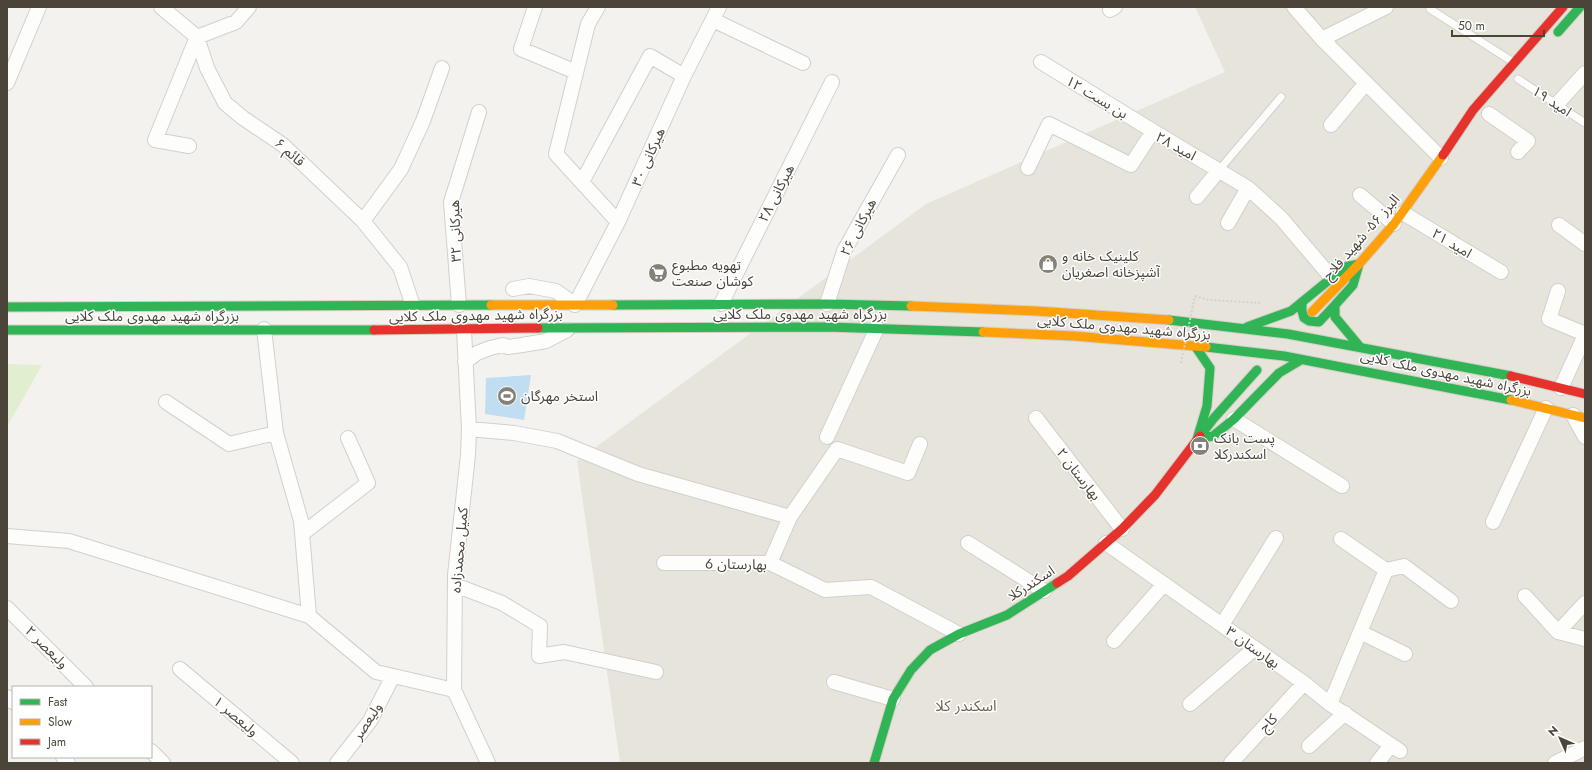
<svg xmlns="http://www.w3.org/2000/svg" width="1592" height="770" viewBox="0 0 1592 770" font-family="Jost,'Noto Sans Arabic',sans-serif">
<style>
.residential{fill:#e7e4dc}
.green{fill:#e1eecf}
.water{fill:#c0ddf1}
.lines{fill:none;stroke-linecap:round;stroke-linejoin:round}
.lane-casing{stroke:#d2d0cb;stroke-width:9}
.street-casing{stroke:#d2d0cb;stroke-width:16}
.fast-casing{stroke:#d3cfc5;stroke-width:11}
.slow-casing{stroke:#d3cfc5;stroke-width:11}
.jam-casing{stroke:#d3cfc5;stroke-width:11}
.path{stroke:#d3d2cc;stroke-width:2;stroke-dasharray:2 2;stroke-linecap:butt}
.lane{stroke:#fdfdfc;stroke-width:7}
.street{stroke:#fdfdfc;stroke-width:14}
.fast{stroke:#30b455;stroke-width:9}
.slow{stroke:#ff9f0a;stroke-width:9}
.jam{stroke:#e5322d;stroke-width:9}
.path-bridge{stroke:#d3d2cc;stroke-width:2;stroke-dasharray:2 2;stroke-linecap:butt}
.labels{text-anchor:middle;dominant-baseline:central;stroke-width:3;stroke-linejoin:round;paint-order:stroke}
.street-label{font-size:14px;fill:#4b4439;stroke:#fff}
.poi-label{font-size:14px;fill:#4b4439;stroke:#fff;text-anchor:start}
.neighbourhood-label{font-size:15px;fill:#6e6250;stroke:#fff}
</style>
<rect width="100%" height="100%" fill="#f4f2ee"/>
<!-- residential -->
<path class="residential" d="M1195,7H1585V763H620L577,461L926,204L1225,72Z"/>
<!-- green -->
<path class="green" d="M7,364L42,365L7,427Z"/>
<!-- water -->
<path class="water" d="M531,375L524,420L485,414L486,378Z"/>
<g class="lines">
<!-- lane casing -->
<g class="lane-casing">
<path id="lane" d="M1430,9L1513,62
M1518,79L1585,123
M1219,170L1281,97"/>
</g>
<!-- street casing -->
<g class="street-casing">
<path id="street" d="M161,7L197,37L207,68L225,103L243,118L283,145L363,221L400,267L413,306
M535,7L521,49L576,72
M598,7L588,24L556,154L618,222
M1294,7L1322,39L1441,158
M1110,10L1115,7
M713,20L803,63
M1322,39L1386,7
M1041,62L1153,131
M7,83L39,7
M1557,104L1585,73
M1489,114L1528,141L1518,152
M1331,125L1366,83
M189,146L155,140L197,37L236,22L249,7
M1028,168L1049,124L1131,165L1153,131L1248,188L1281,218L1331,277
M582,182L650,56L684,76
M1360,195L1394,224
M1197,197L1219,170
M1403,213L1501,272
M363,221L401,169L423,121L442,68
M1228,223L1248,188
M1559,225L1585,244
M513,289L529,286L556,291L575,305L618,222L684,76L719,7
M1558,291L1549,319L1585,334
M721,304L832,82
M827,304L844,251L898,155
M459,305L451,202L479,112
M264,329L276,433L301,521L309,616L376,672L454,690
M464,330L469,429L468,455L455,575L454,690L488,763
M465,362L477,353L490,348L503,345L508,347L522,345L546,341L567,330
M1561,388L1585,335
M166,402L229,444L276,433
M1573,415L1585,437
M1036,418L1122,529
M1234,419L1342,486
M469,429L514,433L557,441L638,474L790,517
M827,437L877,328
M1493,522L1546,408
M302,534L368,483L348,438
M7,536L69,541L309,616
M968,543L1044,591
M1106,543L1304,683L1330,704L1400,751
M664,563H770L825,590L871,587L959,634
M770,563L790,517L837,449L908,473L920,444
M1386,570L1404,566L1451,601
M455,585L502,603L540,626L539,656L564,652L656,672
M1525,596L1558,632L1585,603
M7,608L86,687
M1222,625L1276,538
M1360,632L1405,654
M1558,632L1585,639
M1114,641L1164,584
M180,669L292,763
M834,682L893,699
M7,697L13,702
M1190,704L1255,648
M1330,704L1386,570L1341,539
M1309,746L1345,713
M151,751L163,763
M63,757L68,763
M337,763L370,721L393,676
M1231,763L1304,683
M1377,763L1391,745
M1555,763L1585,748"/>
</g>
<!-- fast casing -->
<g class="fast-casing">
<path id="fast" d="M1558,32L1580,7
M1302,302V311L1304,318L1309,321L1319,322L1335,305
M613,305L827,304L911,306
M7,307L491,305
M1169,320L1288,334L1511,376
M1247,327L1291,311L1345,267L1359,264L1353,285L1335,305V317L1360,347
M538,328L827,327L983,332
M7,330H374
M1195,346L1210,368L1207,406L1197,439L1213,436L1234,419L1279,373L1301,360
M1206,347L1284,356L1511,400
M1200,436L1214,418L1257,370
M874,763L893,699L911,670L930,650L959,634L1007,615L1057,583"/>
</g>
<!-- slow casing -->
<g class="slow-casing">
<path id="slow" d="M491,305H613
M911,306L1036,311L1169,320
M1312,312L1359,264L1394,224L1443,155
M983,332L1074,336L1206,347
M1511,400L1585,418"/>
</g>
<!-- jam casing -->
<g class="jam-casing">
<path id="jam" d="M1443,155L1473,110L1563,7
M374,330L538,328
M1511,376L1585,394
M1057,583L1068,576L1122,529L1155,495L1200,436"/>
</g>
<!-- path -->
<path class="path" d="M1195,296L1209,300L1261,303"/>
<!-- lane -->
<use href="#lane" class="lane"/>
<!-- street -->
<use href="#street" class="street"/>
<!-- fast -->
<use href="#fast" class="fast"/>
<!-- slow -->
<use href="#slow" class="slow"/>
<!-- jam -->
<use href="#jam" class="jam"/>
<!-- path-bridge -->
<path class="path-bridge" d="M1181,363L1195,296"/>
</g>
<!-- icons -->
<defs>
<g id="shop-disc" transform="scale(1)"><circle r="9.5" fill="#868178" stroke="#fff"/><path d="M-5-2.5h2.3a2.7 3.5 0 0 1 5.4 0H5L5.5 6h-11ZM-1.5-2.5h3a1.5 2.3 0 0 0-3 0Z" fill="#fff"/></g>
<g id="supermarket-disc" transform="scale(1)"><circle r="9.5" fill="#868178" stroke="#fff"/><path d="M-6-5.5h2.5l.6 2H6L4.5 2H-2.5L-4.4-4H-6ZM-1.5 3.2a1.3 1.3 0 1 0 .1 0ZM3 3.2a1.3 1.3 0 1 0 .1 0Z" fill="#fff"/></g>
<g id="stadium-disc" transform="scale(1)"><circle r="9.5" fill="#868178" stroke="#fff"/><path d="M0-5a6.5 5 0 1 0 0 10a6.5 5 0 1 0 0-10ZM-3.5-1.8h7v3.6h-7Z" fill="#fff"/></g>
<g id="bank-disc" transform="scale(1)"><circle r="9.5" fill="#868178" stroke="#fff"/><path d="M-6-4H6V4H-6ZM0-2.3a2.3 2.3 0 1 0 0 4.6a2.3 2.3 0 1 0 0-4.6Z" fill="#fff"/></g>
</defs>
<g fill-rule="evenodd">
<use href="#shop-disc" x="1048" y="264"/>
<use href="#supermarket-disc" x="658" y="273"/>
<use href="#stadium-disc" x="507" y="396"/>
<use href="#bank-disc" x="1200" y="446"/>
</g>
<g class="labels">
<!-- street labels -->
<g class="street-label">
<text transform="translate(1097 97) rotate(31)">بن بست ۱۲</text>
<text transform="translate(1552 101) rotate(33)">امید ۱۹</text>
<text transform="translate(1176 146) rotate(29)">امید ۲۸</text>
<text transform="translate(290 152) rotate(41)">قائم ۶</text>
<text transform="translate(648 157) rotate(-66)">هیرکانی ۳۰</text>
<text transform="translate(776 193) rotate(-63)">هیرکانی ۲۸</text>
<text transform="translate(858 227) rotate(-63)">هیرکانی ۲۶</text>
<text transform="translate(455 231) rotate(-92)">هیرکانی ۳۲</text>
<text transform="translate(1361 237) rotate(-49)">البرز ۵۶- شهید فلاح</text>
<text transform="translate(1452 243) rotate(31)">امید ۲۱</text>
<text x="800" y="314">بزرگراه شهید مهدوی ملک کلایی</text>
<text transform="translate(476 315) rotate(-1)">بزرگراه شهید مهدوی ملک کلایی</text>
<text x="152" y="316">بزرگراه شهید مهدوی ملک کلایی</text>
<text transform="translate(1124 327) rotate(5)">بزرگراه شهید مهدوی ملک کلایی</text>
<text transform="translate(1446 373) rotate(12)">بزرگراه شهید مهدوی ملک کلایی</text>
<text transform="translate(1079 474) rotate(52)">بهارستان ۲</text>
<text transform="translate(459 550) rotate(-85)">کمیل محمدزاده</text>
<text transform="translate(736 564) rotate(1)">بهارستان 6</text>
<text transform="translate(1031 583) rotate(-33)">اسکندرکلا</text>
<text transform="translate(47 647) rotate(45)">ولیعصر ۲</text>
<text transform="translate(1253 647) rotate(35)">بهارستان ۳</text>
<text transform="translate(236 716) rotate(40)">ولیعصر ۱</text>
<text transform="translate(367 721) rotate(-57)">ولیعصر</text>
<text transform="translate(1268 723) rotate(-47)">کاج</text>
</g>
<!-- poi labels -->
<g class="poi-label">
<text x="1062" y="256">کلینیک خانه و<tspan x="1062" dy="16">آشپزخانه اصغریان</tspan></text>
<text x="672" y="265">تهویه مطبوع<tspan x="672" dy="16">کوشان صنعت</tspan></text>
<text x="521" y="396">استخر مهرگان</text>
<text x="1214" y="438">پست بانک<tspan x="1214" dy="16">اسکندرکلا</tspan></text>
</g>
<!-- neighbourhood labels -->
<g class="neighbourhood-label">
<text x="966" y="706">اسکندر کلا</text>
</g>
</g>
<!-- border -->
<rect width="1592" height="770" fill="none" stroke="#4b4439" stroke-width="16"/>
<!-- legend -->
<rect x="12" y="686" width="140" height="72" fill="#ffffff" stroke="#b7b4b0"/>
<rect x="20" y="699" width="20" height="6" fill="#30b455" stroke="#b7b4b0"/>
<text x="48" y="706" font-size="12" fill="#4b4439">Fast</text>
<rect x="20" y="719" width="20" height="6" fill="#ff9f0a" stroke="#b7b4b0"/>
<text x="48" y="726" font-size="12" fill="#4b4439">Slow</text>
<rect x="20" y="739" width="20" height="6" fill="#e5322d" stroke="#b7b4b0"/>
<text x="48" y="746" font-size="12" fill="#4b4439">Jam</text>
<!-- north arrow -->
<g transform="translate(1560 738) rotate(315)" stroke="#ffffff" stroke-width="3" paint-order="stroke">
<path d="M0-3L7 15L0 10L-7 15Z" fill="#4b4439"/>
<text y="-6" font-size="11" font-weight="bold" text-anchor="middle" fill="#4b4439">N</text>
</g>
<!-- scale -->
<path d="M1452 30v6h92v-6" fill="none" stroke="#4b4439" stroke-width="2"/>
<text x="1458" y="30" font-size="12" fill="#4b4439" stroke="#ffffff" stroke-width="3" paint-order="stroke">50 m</text>
</svg>
